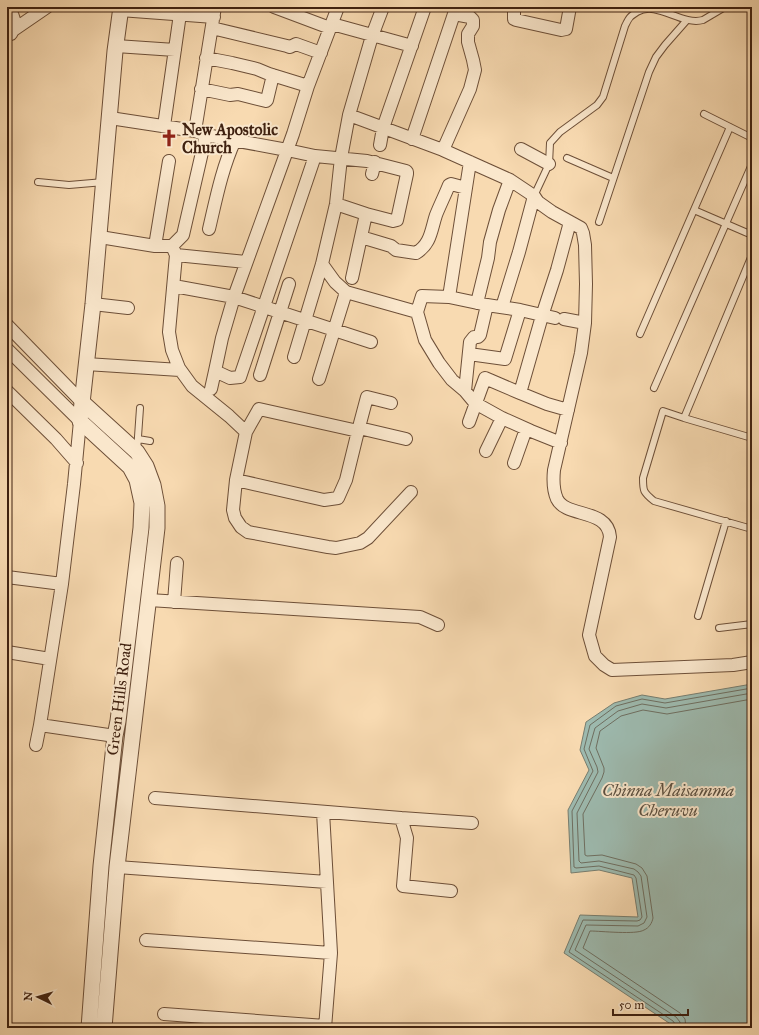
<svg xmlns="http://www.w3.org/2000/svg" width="759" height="1035" viewBox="0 0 759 1035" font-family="'IM FELL Great Primer',serif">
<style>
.water{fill:#9dbaaf;stroke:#777d6f}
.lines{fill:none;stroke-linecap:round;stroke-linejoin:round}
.shore{stroke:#6e6e60;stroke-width:1}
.service-casing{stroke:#6d4f38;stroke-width:8}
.minor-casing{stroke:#6d4f38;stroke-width:14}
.tertiary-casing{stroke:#6d4f38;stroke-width:17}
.service{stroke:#fae7cc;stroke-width:6}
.minor{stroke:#fae7cc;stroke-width:12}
.tertiary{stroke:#fae7cc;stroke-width:15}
.labels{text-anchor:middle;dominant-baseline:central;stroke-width:4;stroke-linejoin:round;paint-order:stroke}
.poi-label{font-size:16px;font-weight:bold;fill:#3f2110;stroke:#fae7cc;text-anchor:start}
.street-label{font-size:16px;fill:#3f2110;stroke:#fae7cc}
.water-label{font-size:17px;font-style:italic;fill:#5b4f40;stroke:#fae7cc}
</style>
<rect width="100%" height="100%" fill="#f8dab1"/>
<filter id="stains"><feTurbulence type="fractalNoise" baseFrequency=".005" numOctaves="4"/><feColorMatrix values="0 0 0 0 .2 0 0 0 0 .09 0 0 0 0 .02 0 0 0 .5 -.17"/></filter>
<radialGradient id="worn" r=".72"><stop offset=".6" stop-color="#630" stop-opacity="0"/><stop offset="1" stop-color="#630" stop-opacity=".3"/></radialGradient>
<!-- water -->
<path class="water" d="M752,684V1028H670L672,1025L564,953L580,915L638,917L632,878L599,870L571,873L568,810L589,770L580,750L586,722L614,703L642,695L665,699Z"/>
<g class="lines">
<!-- shore -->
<path class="shore" d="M675,1028V1024L673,1021L569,952L583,920L637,921L640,920L642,917L636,878L634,875L599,866L576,868L574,867L572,811L593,771L584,749L590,725L616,706L642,699L665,703L752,688
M680,1028V1022L676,1017L575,950L586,925L638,926L644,923L647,917L641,876L638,872L634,869L599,861L581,863L579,861L577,813L598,772L597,767L589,749L595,728L618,711L642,704L666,708L752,693
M686,1028L685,1019L680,1013L583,948L590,931C601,931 636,935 644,930C649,928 652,923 653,918L647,876L642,868L636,864L602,855L587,856L585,855L583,814L602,778L604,772V768L596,748L600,731L621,716L643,710L667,714L752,699"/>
<!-- service casing -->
<g class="service-casing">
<path id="service" d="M704,114L752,138
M567,158L613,178
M38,182L69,185L104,182
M534,196L549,164L550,143L560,132L597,105L603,97L625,26C629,18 629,17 637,12C657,0 681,26 703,20L725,7
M694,210L752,235
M599,222L649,72L656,57L665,45L687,20
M752,255L684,418L663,411L643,478C643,491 643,492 654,501L752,529
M640,334L730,127
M654,388L752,164
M684,418L752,438
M138,439L150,441
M137,451L140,408
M698,616L726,521
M719,628L752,624"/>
</g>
<!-- minor casing -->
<g class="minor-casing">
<path id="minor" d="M7,7C14,15 17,24 11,34
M274,7L330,28
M514,7V19L516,20L561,30L566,29L570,7
M120,10L214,17
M332,24L412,46
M212,28L287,46L290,47L296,44L321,53
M12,31L47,7
M116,46L175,50
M206,58L232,63L257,69L269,74L308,86
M201,89L230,95L238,94L266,101L267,100L273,75
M349,115L443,150L510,180L534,196L538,202L552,212L581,228L583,233L585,245L586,284L585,323L581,353L554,470C553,480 553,490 557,499C566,518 608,508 610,537L589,635L595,656L604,665L612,670L733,665L752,662
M110,118L195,131L206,135L287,150L315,156L367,161L406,171L407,172V174L397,220L393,221L366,214
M164,126L181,7
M195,131L215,7
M412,139L454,14L470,17L473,20V26L468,34V42L473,60L475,70L470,89L443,150
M380,145L383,128L425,7
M521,149L549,164
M315,156L242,371L240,377L230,378L215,371L222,338L234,297L293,134L308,86L338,7
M372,174L375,162
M336,204L366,214L352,278
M209,229C216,199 222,168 235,140
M100,237L155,246H172L176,255L169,332L172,350L179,368L192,386L229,416L246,432L236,480L233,510L235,518L241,527L248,532L328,547L336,548L360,543L368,538L411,492
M361,237L391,246L396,250L416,253C431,244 431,230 436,215C440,205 445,195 449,185L451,184L466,188
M155,246L169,161
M172,246L183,235L206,135
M176,255L246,262
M322,264L335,282L346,292L417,312L425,340L439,363L452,380L465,391L475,403L502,418L531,431L561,443
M174,286L234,297L371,342
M449,297L470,162
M477,303L488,258L490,242L499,210L510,180
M93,304L128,308
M502,307L519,252L534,196
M417,312L422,296L449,297L487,305L520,310L555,318
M564,319L585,323
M7,325L82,402
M7,349L80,421L74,484L62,584L40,725L36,745
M469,354L505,359L520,310
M294,357L322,264L336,204L341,158L349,115L372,36L383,7
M86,364L180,370
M260,375L289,284
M319,379L346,292
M211,389L215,371
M7,391L56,439L77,463
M465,391L470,342L474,337H478L480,335L487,305
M520,393L547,404L568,410
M469,422L485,378L520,393L542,316L557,270L570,222
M359,428L406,439
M246,432L259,409L358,431
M486,451L502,418
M514,463L526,429
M236,480L324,500L338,498L346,480L358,431L367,397L391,403
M7,577L62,584
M149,600L420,617L438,625
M174,602L177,563
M7,652L50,659
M40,725L115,736
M155,798L401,818L407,838L403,886L451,891
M323,812L331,953L325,1028
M401,818L472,823
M117,867L327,882
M146,940L331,953
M164,1014L325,1026"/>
</g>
<!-- tertiary casing -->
<g class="tertiary-casing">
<path id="tertiary" d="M82,402L137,452L146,466L153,485L157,506V528L117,867L104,1028
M89,1028L101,866L115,736L118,721L141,528L142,503L137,480L130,467L80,421L93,304L115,51L121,7"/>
</g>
<!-- service -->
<use href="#service" class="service"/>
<!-- minor -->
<use href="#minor" class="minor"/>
<!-- tertiary -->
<use href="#tertiary" class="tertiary"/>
</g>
<!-- icons -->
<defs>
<g id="church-bare" transform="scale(1.38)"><path d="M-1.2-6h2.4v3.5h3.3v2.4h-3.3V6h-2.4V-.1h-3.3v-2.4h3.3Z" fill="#8f2418" stroke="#fae7cc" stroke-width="2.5" paint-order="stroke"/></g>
</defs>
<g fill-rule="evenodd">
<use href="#church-bare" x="169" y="138"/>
</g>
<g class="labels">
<!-- poi labels -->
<g class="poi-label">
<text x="182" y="129">New Apostolic<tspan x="182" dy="18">Church</tspan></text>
</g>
<!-- street labels -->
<g class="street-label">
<text transform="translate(119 699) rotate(-83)">Green Hills Road</text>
</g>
<!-- water labels -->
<g class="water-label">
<text x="668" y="790">Chinna Maisamma<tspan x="668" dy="20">Cheruvu</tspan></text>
</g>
</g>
<!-- margin -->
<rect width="759" height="1035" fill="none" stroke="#f8dab1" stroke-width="24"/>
<rect x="8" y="8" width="743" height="1019" fill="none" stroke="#3f2110" stroke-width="2"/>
<rect x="12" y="12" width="735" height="1011" fill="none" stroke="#3f2110"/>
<!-- north arrow -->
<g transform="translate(38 997) rotate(275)" stroke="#fae7cc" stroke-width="3" paint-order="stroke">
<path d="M0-3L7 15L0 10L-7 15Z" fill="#3f2110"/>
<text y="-6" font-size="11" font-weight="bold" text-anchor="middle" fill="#3f2110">N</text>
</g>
<!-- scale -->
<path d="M613 1009v6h75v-6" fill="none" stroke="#3f2110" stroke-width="2"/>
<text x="619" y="1009" font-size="12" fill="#3f2110" stroke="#fae7cc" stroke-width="3" paint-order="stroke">50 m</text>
<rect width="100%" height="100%" filter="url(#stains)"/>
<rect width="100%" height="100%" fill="url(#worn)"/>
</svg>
